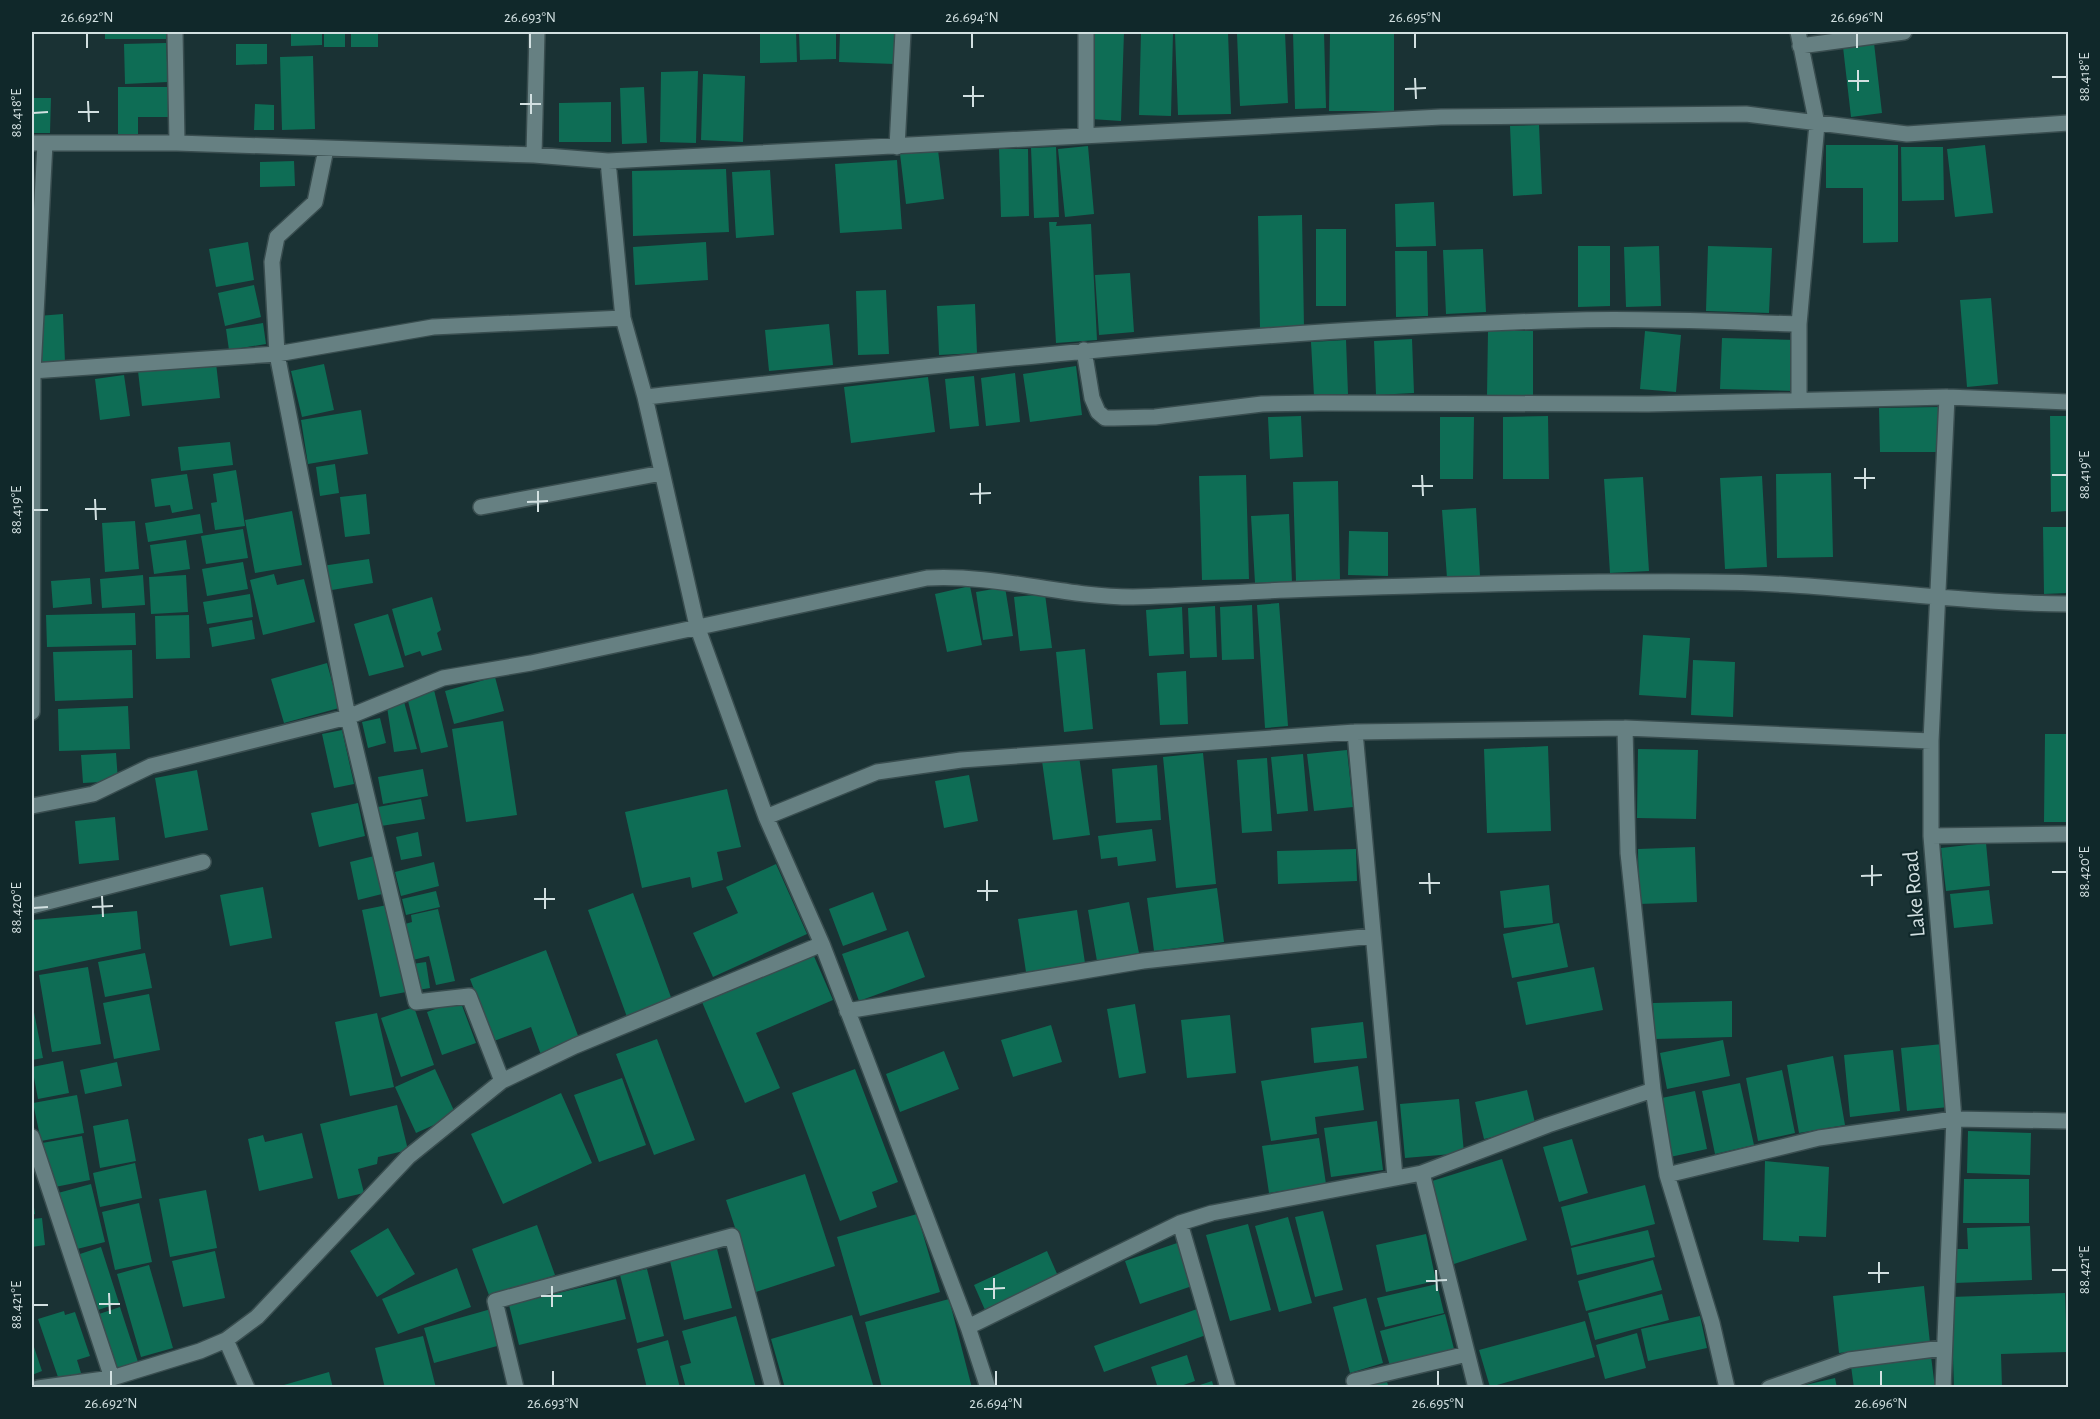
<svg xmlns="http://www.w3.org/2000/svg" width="2100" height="1419" viewBox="0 0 2100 1419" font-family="'Alegreya Sans',sans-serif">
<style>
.building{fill:#0e6d55}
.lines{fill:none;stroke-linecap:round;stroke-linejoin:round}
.street-casing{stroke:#394d4f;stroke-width:18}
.street{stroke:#668082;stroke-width:15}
.ticks{fill:none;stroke:#d2e0e1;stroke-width:2}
.labels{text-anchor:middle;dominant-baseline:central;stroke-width:4.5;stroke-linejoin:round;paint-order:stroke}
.street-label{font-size:22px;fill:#d2e0e1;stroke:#10282a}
.neatline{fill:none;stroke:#d2e0e1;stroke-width:2}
.ticks-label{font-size:15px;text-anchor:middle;fill:#d2e0e1}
</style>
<rect width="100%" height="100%" fill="#1a3234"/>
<!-- building -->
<path class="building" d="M105,32H166V39H105Z
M291,32H322V45L291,46Z
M324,32H345V47H324Z
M351,32H378V47H351Z
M760,32H796L797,62L760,63Z
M799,32H836V59L800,60Z
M840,32H896L895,64L839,62Z
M1094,32H1124L1121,121L1091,119Z
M1141,32L1173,33L1171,116L1139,115Z
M1228,32L1231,114L1178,115L1175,33Z
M1285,32L1288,103L1240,106L1237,34Z
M1293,32H1324L1326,108L1295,109Z
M1330,32H1394V111H1329Z
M166,43L168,82L125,84L124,44Z
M1874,43L1882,113L1851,117L1843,47Z
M236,44H267V64L236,65Z
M313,56L315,129L282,130L280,57Z
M698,71L696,143L660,142L661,72Z
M703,74L745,76L743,142L701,140Z
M118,87H169V117H138V136H118Z
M644,87L647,143L622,144L620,88Z
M32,98H51L50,133H32Z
M611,102V142H559V103Z
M255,104L274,105V130H254Z
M1539,125L1542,194L1513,196L1510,126Z
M1826,145H1898V242L1863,243V188H1826Z
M1985,145L1993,213L1955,217L1947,149Z
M1088,146L1094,214L1065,217L1058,149Z
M1056,147L1059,217L1034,218L1031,148Z
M1901,147H1943L1944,200L1902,201Z
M999,149H1028L1029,216L1001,217Z
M938,150L944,199L906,204L900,154Z
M897,160L902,229L840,233L835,164Z
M294,161L295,186L260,187V162Z
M726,169L729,232L633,236L632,171Z
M770,170L774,235L736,238L732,172Z
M1434,202L1436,246L1396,247L1395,204Z
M1302,215L1304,327L1260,328L1258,216Z
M1049,222H1057L1056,226L1091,224L1097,340L1056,343Z
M1316,229H1346V306H1316Z
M248,242L254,280L216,287L209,249Z
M706,242L708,280L635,285L633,247Z
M1578,246H1610V306L1578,307Z
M1659,246L1661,306L1626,307L1624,247Z
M1708,246L1772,248L1769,313L1706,311Z
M1483,249L1486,312L1446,314L1443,250Z
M1395,251H1427L1428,316L1396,317Z
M1130,273L1134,332L1099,335L1095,275Z
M254,285L261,317L225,326L218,293Z
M886,290L889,354L858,355L856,291Z
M1991,298L1998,384L1967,387L1960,300Z
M975,304L977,353L939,355L937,306Z
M63,314L65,362L40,363L38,316Z
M263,323L266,344L229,350L226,329Z
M829,324L833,365L769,371L765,330Z
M1488,331H1533V396H1487Z
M1645,331L1681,335L1676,392L1640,389Z
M1722,338L1796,340L1794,391L1720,389Z
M1412,339L1414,393L1376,395L1374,341Z
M1346,340L1348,394L1314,396L1311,342Z
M216,363L220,398L142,406L138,371Z
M324,364L334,410L302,417L291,371Z
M1076,366L1082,415L1030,422L1023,374Z
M1015,373L1020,422L986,426L981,378Z
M124,375L130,416L100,420L95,379Z
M974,376L979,426L950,429L945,379Z
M928,377L935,432L851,443L844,387Z
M1939,407L1940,452H1880L1879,408Z
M361,410L368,454L308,464L301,420Z
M1301,416L1303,457L1270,459L1268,417Z
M1548,416L1549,479H1503V417Z
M2050,416H2068V511L2051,512Z
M1440,417H1474L1473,479H1440Z
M230,442L233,465L181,471L178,447Z
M335,464L339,493L320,496L316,467Z
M236,470L245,526L215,530L211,503L217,502L213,474Z
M1831,473L1833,557L1777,558L1776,474Z
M187,474L193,509L172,513L170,505L155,507L151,479Z
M1246,475L1249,579L1202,580L1199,476Z
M1762,476L1767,567L1725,569L1720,478Z
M1643,477L1649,571L1610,573L1604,479Z
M1338,481L1340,580L1296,581L1293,482Z
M366,494L370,534L345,537L340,497Z
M1476,508L1480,576L1447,578L1442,510Z
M292,511L302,565L255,573L245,520Z
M200,514L203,533L148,542L145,523Z
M1289,514L1292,582L1255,583L1251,516Z
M135,521L139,569L105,572L102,523Z
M2043,527H2067L2068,593L2044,594Z
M243,529L248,558L206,564L201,536Z
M1349,531L1388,532V576L1348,575Z
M186,540L190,569L154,574L150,545Z
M369,559L373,583L326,591L322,566Z
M243,562L248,589L207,596L202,569Z
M274,574L277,585L304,579L315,622L263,635L250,580Z
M143,575L145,605L102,608L100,579Z
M186,575L188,612L151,614L149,577Z
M90,578L92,604L53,608L51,581Z
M970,586L982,645L947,652L935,594Z
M1005,587L1013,636L983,640L976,592Z
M250,594L253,617L207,624L203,602Z
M1045,594L1052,648L1020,651L1014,597Z
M432,597L441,630L437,633L442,650L422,656L420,651L405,656L392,609Z
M1279,603L1288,726L1265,728L1257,605Z
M1252,605L1254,659L1222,660L1220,607Z
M1215,606L1217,657L1190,658L1188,608Z
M1182,607L1184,654L1149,656L1146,610Z
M135,613L136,645L47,647L46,615Z
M388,614L404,667L369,676L354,624Z
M189,615L190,658L156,659L155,616Z
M252,620L255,639L212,647L209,628Z
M1643,635L1690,638L1686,698L1639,695Z
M1085,649L1093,729L1064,732L1056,652Z
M132,650L133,698L55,701L53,652Z
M1693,660L1735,662L1733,717L1691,715Z
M327,663L339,708L284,723L271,679Z
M1186,671L1188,724L1160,725L1157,673Z
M495,677L504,711L454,724L445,691Z
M434,690L448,747L421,753L407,697Z
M403,698L417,749L394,752L387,707Z
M128,706L130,749L59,751L58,709Z
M380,718L386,743L368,748L362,722Z
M503,721L517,815L466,822L452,729Z
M342,730L354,784L334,788L322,734Z
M2045,734H2068V822H2044Z
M1548,746L1551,831L1487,833L1484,749Z
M1638,749L1698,750L1696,819L1637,818Z
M1347,750L1353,807L1314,811L1307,754Z
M116,753L118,781L83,783L81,755Z
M1203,753L1216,884L1176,888L1163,757Z
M1303,754L1308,811L1277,814L1271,757Z
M1079,756L1090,835L1053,840L1042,761Z
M1267,758L1272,831L1242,833L1237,760Z
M1157,765L1161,820L1116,823L1112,769Z
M423,769L428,796L383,804L378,777Z
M197,770L208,830L165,838L155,778Z
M969,775L978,821L944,828L935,781Z
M727,789L741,847L717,852L723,880L692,888L690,877L642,888L625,812Z
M421,799L425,819L381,826L378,807Z
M358,803L365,836L319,847L311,813Z
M115,817L119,860L79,864L75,821Z
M1152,829L1156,861L1118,866L1117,857L1101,859L1098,836Z
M418,832L422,856L401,860L396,837Z
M1986,843L1990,886L1946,891L1941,848Z
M1695,847L1697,902L1639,904L1638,849Z
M1356,849L1357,881L1278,884L1277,851Z
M374,856L382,894L358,900L350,862Z
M434,862L439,886L401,896L395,872Z
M776,864L807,934L713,977L693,933L738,913L726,887Z
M1549,885L1553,923L1504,928L1500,891Z
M263,887L272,938L230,946L220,895Z
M1217,888L1224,942L1154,951L1147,898Z
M1989,890L1993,924L1954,928L1950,894Z
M436,891L440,907L406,915L402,899Z
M873,892L887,930L843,946L829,909Z
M633,893L672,1000L627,1017L588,910Z
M1129,902L1139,953L1097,961L1088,910Z
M387,905L406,992L380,997L362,910Z
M438,909L455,981L436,985L429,956L413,960L405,924L412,922L411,915Z
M1077,910L1085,963L1026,972L1018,919Z
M137,911L141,949L32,972V920Z
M1559,923L1568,967L1512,978L1503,934Z
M908,931L925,977L859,1001L842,954Z
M546,950L580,1041L541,1055L531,1027L494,1041L470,979Z
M145,953L152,988L105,997L98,962Z
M813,954L833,1000L756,1033L780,1088L745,1103L702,1002Z
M426,962L430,988L418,990L412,964Z
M88,967L101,1044L52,1052L39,975Z
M1594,967L1603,1010L1526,1025L1517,982Z
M149,994L160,1050L114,1059L103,1003Z
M460,1000L476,1043L442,1055L427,1012Z
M1732,1001V1037L1654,1039L1653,1003Z
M32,1002L43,1058L32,1060Z
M1135,1004L1146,1073L1119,1078L1107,1009Z
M414,1007L434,1065L401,1077L381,1018Z
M377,1013L394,1087L350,1096L335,1022Z
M1230,1015L1236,1073L1187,1078L1181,1020Z
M1363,1022L1367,1058L1314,1063L1311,1028Z
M1051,1025L1062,1062L1013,1077L1001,1040Z
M657,1039L695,1140L654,1155L616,1054Z
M1723,1040L1730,1076L1667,1089L1660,1053Z
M1943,1044L1949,1107L1907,1111L1901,1048Z
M1893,1050L1900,1111L1850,1117L1844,1055Z
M944,1051L959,1089L900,1112L886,1074Z
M1833,1056L1845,1125L1799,1133L1787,1065Z
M63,1061L69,1093L38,1099L32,1067Z
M117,1062L122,1086L85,1094L80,1070Z
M1358,1066L1364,1110L1315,1117L1317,1134L1271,1141L1261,1081Z
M435,1069L456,1115L416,1133L395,1087Z
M855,1069L898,1182L872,1192L877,1207L840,1221L792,1093Z
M1782,1070L1795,1133L1758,1141L1746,1078Z
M622,1078L646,1145L599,1162L574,1095Z
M1740,1083L1754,1145L1715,1154L1702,1091Z
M1527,1090L1536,1127L1484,1139L1475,1102Z
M1695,1091L1707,1149L1670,1157L1657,1099Z
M561,1093L592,1163L503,1204L471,1134Z
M77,1095L84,1133L41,1141L33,1103Z
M1459,1099L1464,1153L1405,1158L1400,1104Z
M397,1105L408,1150L378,1157L377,1164L358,1169L364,1193L338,1199L320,1124Z
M128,1119L136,1161L100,1168L93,1126Z
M1377,1121L1383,1170L1331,1177L1324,1128Z
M1968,1131L2031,1133L2030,1175L1967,1173Z
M302,1133L313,1178L259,1191L248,1139L263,1135L265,1142Z
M82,1136L90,1180L50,1188L42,1143Z
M1319,1138L1326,1184L1269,1193L1262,1146Z
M1572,1139L1588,1193L1559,1202L1543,1147Z
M1502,1159L1527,1240L1454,1264L1429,1182Z
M1765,1161L1829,1167L1826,1237L1799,1236V1242L1763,1240Z
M135,1163L142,1198L100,1207L93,1173Z
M805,1174L835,1266L756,1292L726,1200Z
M1964,1179H2029V1223H1963Z
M91,1184L105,1242L73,1250L58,1193Z
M1645,1185L1655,1224L1571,1246L1561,1207Z
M206,1190L217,1248L170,1257L159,1199Z
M32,1194L35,1214L32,1215Z
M139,1203L152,1262L115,1270L102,1212Z
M1323,1211L1343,1290L1315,1297L1295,1217Z
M917,1214L940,1292L860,1316L837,1237Z
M1288,1217L1312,1303L1279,1312L1255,1226Z
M42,1218L45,1245L32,1247V1219Z
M1248,1224L1271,1310L1230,1321L1206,1235Z
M537,1225L555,1275L490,1298L472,1249Z
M2030,1226L2032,1280L1955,1283L1954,1249H1968L1967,1228Z
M388,1228L415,1274L377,1297L350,1251Z
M1648,1230L1655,1257L1577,1275L1571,1248Z
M1426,1234L1436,1281L1386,1292L1376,1245Z
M1180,1242L1195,1285L1140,1304L1125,1261Z
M101,1247L119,1303L92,1312L74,1256Z
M717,1249L732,1308L684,1320L670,1261Z
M215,1251L225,1298L183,1307L172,1261Z
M1047,1251L1058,1276L985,1310L974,1285Z
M1653,1260L1662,1290L1586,1311L1578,1281Z
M149,1265L173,1348L141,1357L117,1274Z
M457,1268L471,1307L398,1334L382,1299Z
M647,1269L664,1336L637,1343L620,1275Z
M616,1279L626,1319L519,1345L509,1305Z
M1437,1284L1444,1313L1385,1327L1377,1298Z
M1924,1286L1930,1343L1839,1353L1833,1296Z
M2065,1293L2067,1352L2001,1354L2002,1388H1954L1951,1297Z
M1662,1294L1669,1320L1595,1340L1588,1313Z
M1366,1298L1383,1363L1350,1373L1333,1307Z
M949,1299L972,1388H882L865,1322Z
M120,1307L138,1362L111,1371L93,1316Z
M491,1309L501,1345L434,1363L424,1328Z
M1197,1309L1206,1335L1104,1372L1094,1346Z
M64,1311L65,1315L75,1312L90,1356L77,1360L81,1373L59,1380L38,1319Z
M1445,1314L1454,1349L1390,1366L1380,1331Z
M852,1315L874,1388H785L771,1339Z
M736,1316L756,1388H686L680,1366L691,1363L682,1331Z
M1700,1316L1707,1348L1648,1361L1641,1329Z
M1585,1321L1595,1357L1490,1387L1479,1350Z
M1637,1333L1646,1368L1605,1379L1596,1345Z
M423,1336L436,1388H385L375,1348Z
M668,1340L680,1388H647L637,1349Z
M32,1341L42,1371L32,1375Z
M1187,1355L1195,1381L1175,1388H1158L1151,1367Z
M1931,1356L1935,1388H1854L1851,1366Z
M329,1372L333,1388H277V1387Z
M1835,1378L1837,1388H1797V1387Z
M1386,1379L1389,1388H1360V1387Z
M1212,1381L1214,1388H1194V1387Z"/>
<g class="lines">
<!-- street casing -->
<g class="street-casing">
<path id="street" d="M175,32L177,143
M1086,32V136
M1798,32L1817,124L1799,324V399
M1800,46L1904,32
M32,143H177L534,155L608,161L1441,117L1746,114L1907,134L2068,123
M897,147L903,32
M326,149L315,202L277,237L272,262L277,354L348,717L416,1002L469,996L502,1081
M534,155L537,32
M608,161L623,318L645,397L697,626L766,817L822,944L865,1056L968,1327L988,1388
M1084,350L1092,398L1098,412L1105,418H1114L1155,417L1262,404L1321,403L1648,404L1947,397L2068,402
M32,371L277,354L433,327L623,318
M645,397C955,363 1266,328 1578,320C1652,318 1726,322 1799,324
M481,507L662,473
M32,712L33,371L45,143
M1625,728L1628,853L1653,1090L1667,1175L1712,1323L1727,1388
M1355,732L1395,1177
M32,806L93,794L151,766L348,717L443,678L531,663L927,578C997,574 1063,597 1133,597C1184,596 1236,592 1288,590C1427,585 1568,581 1707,582C1828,582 1948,603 2068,604
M766,817L877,772L961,760L1355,732L1625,728L1931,741
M1931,836L2068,834
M32,906L203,862
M847,1011L1143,961L1372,936
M32,1137L112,1378
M1422,1173L1476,1388
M1667,1175L1819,1138L1954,1119L2068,1121
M1180,1223L1228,1388
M968,1327L1180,1223L1212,1213L1422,1173L1548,1125L1653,1090
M226,1340L247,1388
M1354,1381L1467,1354
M38,1388L112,1378L200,1351L226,1340L257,1317L408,1157L502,1081L575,1046L822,944
M516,1388L495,1301L732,1236L773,1388
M1769,1388L1849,1360L1943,1348
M1943,1388L1954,1119L1931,836V741L1947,397"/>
</g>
<!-- street -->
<use href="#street" class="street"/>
</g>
<!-- ticks -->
<path class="ticks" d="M87,33V48M530,33V48M972,33V48M1415,33V48M1857,33V48M1858,70V91M2052,77H2067M1415,78L1416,99M1848,81H1869M973,86V107M1405,89L1426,88M531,94V114M963,96H984M88,101L89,122M520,104H541M78,112H99M33,113L48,112M1865,468V489M1422,475L1423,496M2052,475H2067M1854,478H1875M980,483V504M1412,486H1433M538,491V512M970,494L991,493M95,499L96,520M527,502L548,501M85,509H106M33,510H48M1872,865V886M2052,872H2067M1429,873L1430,894M1861,876L1882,875M987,880V901M1419,883H1440M545,888V909M977,891H998M102,896L103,917M534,899H555M92,907L113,906M33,908L48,907M1879,1262V1283M1436,1270L1437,1291M2052,1270H2067M1868,1273H1889M994,1278V1299M1426,1281L1447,1280M552,1286V1307M984,1289L1005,1288M109,1293L110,1314M541,1296H562M99,1304H120M33,1305H48M111,1371V1386M553,1371V1386M996,1371V1386M1438,1371V1386M1881,1371V1386"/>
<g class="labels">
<!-- street labels -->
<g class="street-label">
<text transform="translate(1914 894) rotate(-95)">Lake Road</text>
</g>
</g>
<!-- border -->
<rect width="2100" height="1419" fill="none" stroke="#10282a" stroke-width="66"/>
<rect x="33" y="33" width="2034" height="1353" class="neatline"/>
<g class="ticks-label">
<text x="87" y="22">26.692°N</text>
<text x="530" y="22">26.693°N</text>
<text x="972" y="22">26.694°N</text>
<text x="1415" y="22">26.695°N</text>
<text x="1857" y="22">26.696°N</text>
<text transform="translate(2084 77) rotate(-90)" y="5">88.418°E</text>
<text transform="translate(16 113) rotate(-90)" y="5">88.418°E</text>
<text transform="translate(2084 475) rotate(-90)" y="5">88.419°E</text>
<text transform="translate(16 510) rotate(-90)" y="5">88.419°E</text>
<text transform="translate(2084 872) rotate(-90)" y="5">88.420°E</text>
<text transform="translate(16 908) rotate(-90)" y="5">88.420°E</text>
<text transform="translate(2084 1270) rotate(-90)" y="5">88.421°E</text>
<text transform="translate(16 1305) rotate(-90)" y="5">88.421°E</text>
<text x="111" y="1408">26.692°N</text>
<text x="553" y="1408">26.693°N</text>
<text x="996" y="1408">26.694°N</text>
<text x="1438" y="1408">26.695°N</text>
<text x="1881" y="1408">26.696°N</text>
</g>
</svg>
